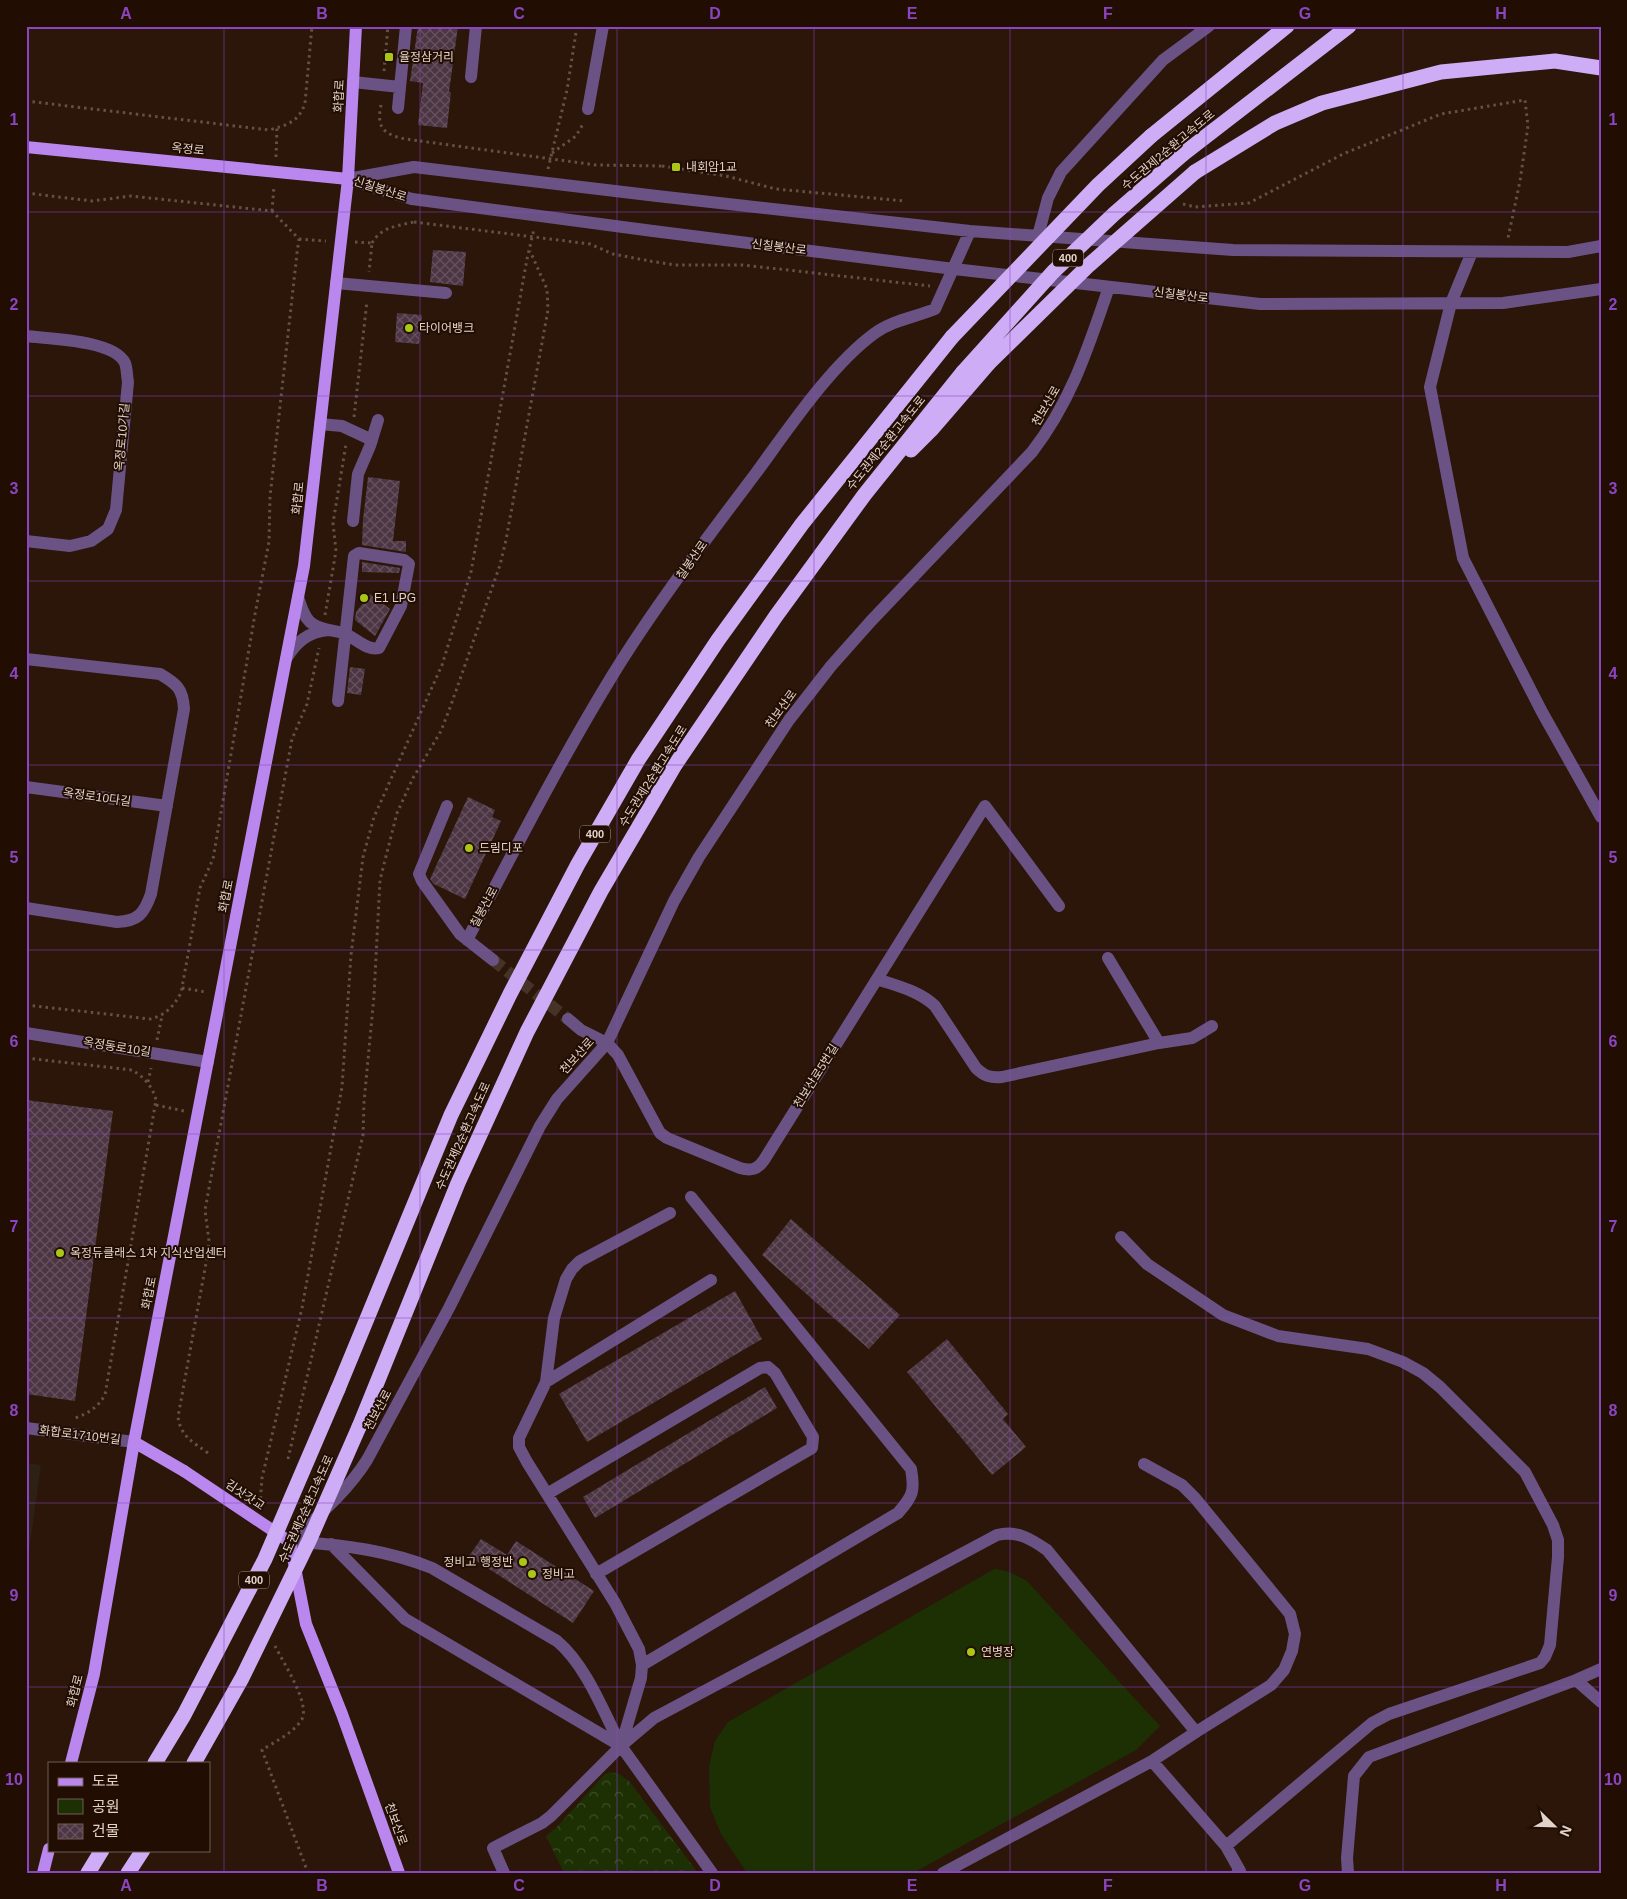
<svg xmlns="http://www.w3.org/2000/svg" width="1627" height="1899" viewBox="0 0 1627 1899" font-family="Arial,'Noto Sans KR',sans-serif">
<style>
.commercial{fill:#2d2014}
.forest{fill:url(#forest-crowns)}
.green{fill:#1d3004}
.building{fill:url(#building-cross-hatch)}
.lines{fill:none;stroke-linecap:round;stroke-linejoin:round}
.minor-tunnel{stroke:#463226;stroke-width:12;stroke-dasharray:12 6;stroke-linecap:butt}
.path{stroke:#645145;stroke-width:3;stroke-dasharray:2.5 4;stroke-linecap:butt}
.minor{stroke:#6a5384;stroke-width:12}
.major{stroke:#ba87ee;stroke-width:12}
.highway{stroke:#ceacf6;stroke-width:15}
.path-bridge{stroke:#645145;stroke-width:3;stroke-dasharray:2.5 4;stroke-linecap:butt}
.minor-bridge{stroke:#6a5384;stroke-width:12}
.major-bridge{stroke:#ba87ee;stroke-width:12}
.highway-bridge{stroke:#ceacf6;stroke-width:15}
.grid{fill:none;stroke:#8a45c1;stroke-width:1;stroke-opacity:0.55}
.poi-dot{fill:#aac718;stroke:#210d02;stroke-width:2}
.labels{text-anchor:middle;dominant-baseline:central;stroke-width:4;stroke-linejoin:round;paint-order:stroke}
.shield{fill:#210d02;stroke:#a7978e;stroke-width:1}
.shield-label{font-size:11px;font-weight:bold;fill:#e1d2ca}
.poi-label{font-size:12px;fill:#e1d2ca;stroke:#210d02;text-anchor:start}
.street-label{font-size:12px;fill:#e1d2ca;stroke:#210d02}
.neatline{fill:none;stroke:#8a45c1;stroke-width:2}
.grid-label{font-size:16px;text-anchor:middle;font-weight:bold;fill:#8a45c1}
</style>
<defs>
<pattern id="forest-crowns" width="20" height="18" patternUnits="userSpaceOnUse" patternTransform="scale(1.25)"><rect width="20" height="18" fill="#1d3004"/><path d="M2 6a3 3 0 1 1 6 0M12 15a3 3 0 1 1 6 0" fill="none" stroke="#3e4d27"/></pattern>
<pattern id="building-cross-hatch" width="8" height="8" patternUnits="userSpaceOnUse" patternTransform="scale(1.25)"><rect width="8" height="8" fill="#4d3644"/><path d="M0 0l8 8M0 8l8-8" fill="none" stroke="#66525e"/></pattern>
</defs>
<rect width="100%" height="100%" fill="#2b1609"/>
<!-- commercial -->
<path class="commercial" d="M26,1463L41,1465L26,1572Z"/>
<!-- forest -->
<path class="forest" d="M611,1772L619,1774L629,1781L698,1873H564L546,1836L556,1828L605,1774Z"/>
<!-- green -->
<path class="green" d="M994,1569C1007,1570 1016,1575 1027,1581L1160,1726L1136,1750L913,1873H747L721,1834L710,1807L709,1766L715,1741L728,1722Z"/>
<!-- building -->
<path class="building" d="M418,26H458L449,92H451L447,128L418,125L423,83L410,81Z
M433,250L466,252L463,286L430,282Z
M397,313L422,315L419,344L395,342Z
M368,477L400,481L393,541H406V552L362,545L363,520Z
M362,562L400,568L399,573L362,572Z
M370,594L390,609L375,636L355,620L356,612Z
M350,667L365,669L361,695L347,693Z
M468,797L495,810L492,817L501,821L465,899L434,884L430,879Z
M26,1100L113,1111L75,1401L26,1394Z
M791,1219L900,1315L869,1349L762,1255Z
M735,1291L762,1339L587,1442L559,1394Z
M947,1339L1008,1414L1003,1419L1026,1447L992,1475L907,1372Z
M765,1387L777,1408L595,1518L583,1497Z
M481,1539L507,1555L516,1541L594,1591L573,1623L469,1556Z"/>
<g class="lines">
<!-- minor-tunnel -->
<path class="minor-tunnel" d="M493,960L568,1019"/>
<!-- path -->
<path class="path" d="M384,71L388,26
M26,101L269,130C287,125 299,122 305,103L312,26
M381,105C380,110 379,116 380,121C382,138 407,139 420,141
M552,153L576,136L583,124
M276,157L277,128
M662,166L726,176L776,189L905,201
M548,169L567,90L577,26
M26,193L92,201L131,196L272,211L299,239L297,253L270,497L269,542L255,614L213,859L200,888L181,993C173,1007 166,1015 150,1019L26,1005
M1183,204L1195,207L1249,203L1343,154L1441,114L1525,100L1528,126L1520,181L1508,238
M272,211L274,186
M299,239L326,241
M355,242L372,243L369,272
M372,243C381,227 397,226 414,222
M650,261L675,265H743L930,286
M354,417L367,301
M325,615L336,551L333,523L346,444
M182,988L206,992
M157,1040L162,1016
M26,1058L132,1070C143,1076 153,1087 156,1100L105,1395C98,1407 89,1413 75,1418
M148,1082L151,1068
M156,1105L184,1111
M208,1453C193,1442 181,1437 178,1417L208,1252L209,1241L205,1210L292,739L307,704L319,648
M288,1459L363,1135L364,1102L374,996L380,880L397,813L413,778L441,731L451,705L500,565L506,540L548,310L547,289L530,251
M260,1505L262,1478L302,1308L342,1087L351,955L363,857L374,817L442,665L471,572L527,259L534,229
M275,1646C283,1662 310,1703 302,1719C294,1733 274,1742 262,1750L308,1873"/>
<!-- minor -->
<path class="minor" d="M471,77L476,26
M353,82L400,87
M398,108L406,26
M588,109L603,26
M348,179L414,167
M350,180L412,199
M657,196L970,231L1233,250L1568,252L1601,246
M653,231L954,269L1260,304L1503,303L1601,289
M1038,236L1048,198L1061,172L1163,60L1209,26
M1472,252L1451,303L1430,387L1463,558L1542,712L1601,817
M336,283L446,293
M26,336C50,339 114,340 125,363C127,368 127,377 128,382L116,510L108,529L91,541L70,546L26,541
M320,424L342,426L372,440
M353,521L358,474L370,446L378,420
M298,597C301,606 303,615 310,622C319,630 332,630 343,633C355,637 366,651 379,648L401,606L409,564L404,560L359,553L354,556L338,701
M26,659L160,674C177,684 183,689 184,709L151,894C144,914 138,921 117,922L26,908
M286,659C296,642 308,632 328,630
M26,787L167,806
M447,806L419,874L422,881L460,934L493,960
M467,940C514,851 560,761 612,676C655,606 707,538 756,473C789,428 831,365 875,333C893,320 916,317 935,309L970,231
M877,979C897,986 920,991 935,1006L976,1068C984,1076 990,1078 1002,1077L1159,1043L1108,958
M568,1019L581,1030L607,1043L618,1055L660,1133L667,1138L740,1168C751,1171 757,1170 764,1160L985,806L1059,906
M26,1033L208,1062
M1159,1043L1192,1038L1212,1026
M1121,1237L1147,1264L1223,1315L1278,1336L1368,1349L1403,1362L1423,1373L1440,1387L1525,1472L1553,1525L1558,1540V1557L1550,1645L1545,1657L1540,1663L1389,1714L1372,1723L1226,1846
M546,1382L711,1280
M26,1428L134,1442
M1144,1464L1182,1485L1195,1498L1290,1614L1295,1634L1292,1651L1284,1670L1271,1685L1196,1732
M547,1494L760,1368L768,1367L775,1373L813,1437L812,1448L596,1574
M290,1542C319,1515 346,1493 367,1460L449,1308L540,1126L557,1099L607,1043L674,901L699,857L789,720L831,666L871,621L1032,452C1072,400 1088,348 1109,287
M300,1542C345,1545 390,1551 432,1568L557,1641C586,1665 604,1713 621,1746L405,1619L331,1544
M642,1665L898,1513C913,1496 915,1491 911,1469L691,1197
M1576,1680L1601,1669
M621,1746L641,1678L642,1665L639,1649L615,1603L527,1462L519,1447V1438L546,1382L554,1318L566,1279L572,1269L580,1261L670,1213
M621,1746L712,1873
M1152,1761L1226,1846L1240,1871L1237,1873
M504,1873L493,1848L542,1823L551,1816L621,1746L654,1718L997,1535C1017,1530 1031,1539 1047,1550L1196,1732L1152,1761L943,1873
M1348,1873L1347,1858L1354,1776L1369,1757L1576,1680L1601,1702"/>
<!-- major -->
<path class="major" d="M26,147L348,179
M134,1442L184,1471
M290,1542L306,1624L342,1714L399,1873
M71,1763L94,1674L134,1442L304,566L348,179L356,26
M43,1873L49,1849"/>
<!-- highway -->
<path class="highway" d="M1151,136L1287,26
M1183,154L1349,26
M1195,172L1275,123L1322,103L1441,72L1555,61L1601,68
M911,450L931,430L988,364
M338,1389L451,1115L510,994L578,864L638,760L718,640L802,524L952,337
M359,1427L458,1183L527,1032L601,891L675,765L776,616L865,494L963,372
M88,1873L102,1850
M128,1873L143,1850"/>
<!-- path-bridge -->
<path class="path-bridge" d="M420,141L596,165L662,166
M414,222L590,244L613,254L650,261"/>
<!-- minor-bridge -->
<path class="minor-bridge" d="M414,167L657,196
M412,199L653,231"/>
<!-- major-bridge -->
<path class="major-bridge" d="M184,1471L290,1542"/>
<!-- highway-bridge -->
<path class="highway-bridge" d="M952,337L1098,185L1151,136
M988,364L1089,265L1195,172
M963,372L1053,272L1114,214L1183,154
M155,1763L184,1715L265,1559L338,1389
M194,1763L242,1678L309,1541L359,1427"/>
</g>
<!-- grid -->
<path class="grid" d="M224,26V1873M420,26V1873M617,26V1873M814,26V1873M1010,26V1873M1206,26V1873M1403,26V1873M26,212H1601M26,396H1601M26,581H1601M26,765H1601M26,950H1601M26,1134H1601M26,1318H1601M26,1503H1601M26,1687H1601"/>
<!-- markers -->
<g class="poi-dot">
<rect x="384" y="52" width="10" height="10" rx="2.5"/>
<rect x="671" y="162" width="10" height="10" rx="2.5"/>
<circle cx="409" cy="328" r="5"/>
<circle cx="364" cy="598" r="5"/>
<circle cx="469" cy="848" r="5"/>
<circle cx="60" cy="1253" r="5"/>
<circle cx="523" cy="1562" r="5"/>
<circle cx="532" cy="1574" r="5"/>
<circle cx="971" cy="1652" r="5"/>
</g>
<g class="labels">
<!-- shield labels -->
<g class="shield">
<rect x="1053" y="249.5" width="30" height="17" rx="4"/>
<rect x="580" y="825.5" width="30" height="17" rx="4"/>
<rect x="239" y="1571.5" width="30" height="17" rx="4"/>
</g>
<g class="shield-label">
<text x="1068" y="258">400</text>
<text x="595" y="834">400</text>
<text x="254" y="1580">400</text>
</g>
<!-- poi labels -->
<g class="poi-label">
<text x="399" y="57">율정삼거리</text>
<text x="686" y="167">내회암1교</text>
<text x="419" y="328">타이어뱅크</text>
<text x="374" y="598">E1 LPG</text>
<text x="479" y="848">드림디포</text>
<text x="70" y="1253">옥정듀클래스 1차 지식산업센터</text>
<text x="513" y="1562" text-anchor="end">정비고 행정반</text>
<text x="542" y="1574">정비고</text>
<text x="981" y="1652">연병장</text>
</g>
<!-- street labels -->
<g class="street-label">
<text transform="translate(339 96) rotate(-87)">화합로</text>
<text transform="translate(188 149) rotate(6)">옥정로</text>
<text transform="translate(1168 150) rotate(-40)">수도권제2순환고속도로</text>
<text transform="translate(380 189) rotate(18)">신칠봉산로</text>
<text transform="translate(779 247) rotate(7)">신칠봉산로</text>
<text transform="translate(1181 295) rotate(7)">신칠봉산로</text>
<text transform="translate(1046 406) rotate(-60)">천보산로</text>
<text transform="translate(122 437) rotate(-85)">옥정로10가길</text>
<text transform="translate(886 443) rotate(-51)">수도권제2순환고속도로</text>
<text transform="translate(298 498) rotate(-84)">화합로</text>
<text transform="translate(692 560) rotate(-55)">칠봉산로</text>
<text transform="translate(781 709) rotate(-54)">천보산로</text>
<text transform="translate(653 776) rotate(-58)">수도권제2순환고속도로</text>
<text transform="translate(97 797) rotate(8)">옥정로10다길</text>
<text transform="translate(226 896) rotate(-79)">화합로</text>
<text transform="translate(484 907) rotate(-62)">칠봉산로</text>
<text transform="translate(117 1047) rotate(9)">옥정동로10길</text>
<text transform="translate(577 1056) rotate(-48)">천보산로</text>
<text transform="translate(816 1076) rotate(-58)">천보산로5번길</text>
<text transform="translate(463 1136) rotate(-66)">수도권제2순환고속도로</text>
<text transform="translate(149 1293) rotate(-79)">화합로</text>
<text transform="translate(378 1410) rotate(-62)">천보산로</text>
<text transform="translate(80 1435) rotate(7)">화합로1710번길</text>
<text transform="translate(245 1495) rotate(34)">김삿갓교</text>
<text transform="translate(306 1509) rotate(-66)">수도권제2순환고속도로</text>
<text transform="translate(75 1691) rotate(-76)">화합로</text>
<text transform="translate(396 1824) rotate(70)">천보산로</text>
</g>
</g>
<!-- border -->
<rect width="1627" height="1899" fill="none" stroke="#210d02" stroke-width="55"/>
<!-- legend -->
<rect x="48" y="1762" width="162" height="90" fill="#210d02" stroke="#6e5c52"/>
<rect x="58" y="1778" width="25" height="8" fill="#ba87ee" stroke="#6e5c52"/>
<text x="92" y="1786" font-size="15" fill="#e1d2ca">도로</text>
<rect x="58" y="1799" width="25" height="15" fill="#1d3004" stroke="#6e5c52"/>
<text x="92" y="1812" font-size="15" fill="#e1d2ca">공원</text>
<rect x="58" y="1824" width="25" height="15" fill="url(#building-cross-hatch)" stroke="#6e5c52"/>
<text x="92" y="1836" font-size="15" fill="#e1d2ca">건물</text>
<!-- north arrow -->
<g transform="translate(1554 1826) rotate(113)" stroke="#210d02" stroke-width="4" paint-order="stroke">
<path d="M0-4L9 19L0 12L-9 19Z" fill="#e1d2ca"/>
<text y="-8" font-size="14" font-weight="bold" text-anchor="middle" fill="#e1d2ca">N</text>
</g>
<rect x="28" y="28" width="1572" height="1844" class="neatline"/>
<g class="grid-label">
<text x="126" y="19">A</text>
<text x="322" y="19">B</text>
<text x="519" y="19">C</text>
<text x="715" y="19">D</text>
<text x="912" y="19">E</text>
<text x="1108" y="19">F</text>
<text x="1305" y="19">G</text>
<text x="1501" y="19">H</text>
<text x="14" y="125">1</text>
<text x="1613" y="125">1</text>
<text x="14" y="310">2</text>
<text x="1613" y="310">2</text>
<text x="14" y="494">3</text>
<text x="1613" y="494">3</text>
<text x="14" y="679">4</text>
<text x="1613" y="679">4</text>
<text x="14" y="863">5</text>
<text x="1613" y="863">5</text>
<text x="14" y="1047">6</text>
<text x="1613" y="1047">6</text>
<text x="14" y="1232">7</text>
<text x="1613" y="1232">7</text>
<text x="14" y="1416">8</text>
<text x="1613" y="1416">8</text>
<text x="14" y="1601">9</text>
<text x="1613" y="1601">9</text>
<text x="14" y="1785">10</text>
<text x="1613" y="1785">10</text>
<text x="126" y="1891">A</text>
<text x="322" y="1891">B</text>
<text x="519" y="1891">C</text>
<text x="715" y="1891">D</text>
<text x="912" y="1891">E</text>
<text x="1108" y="1891">F</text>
<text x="1305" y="1891">G</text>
<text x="1501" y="1891">H</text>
</g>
</svg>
